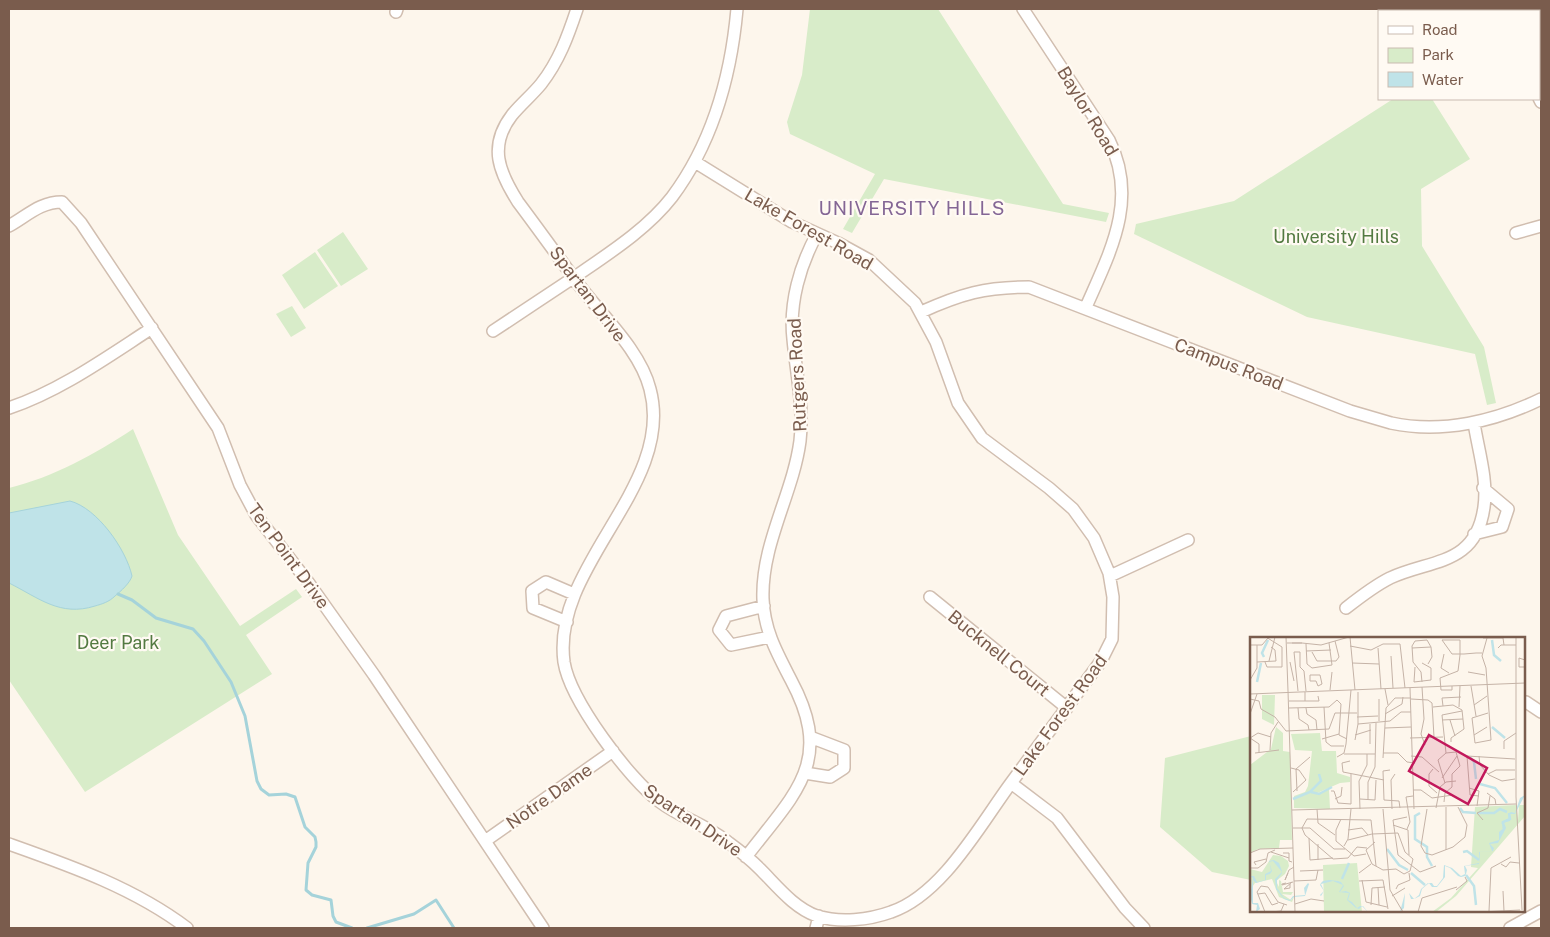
<svg xmlns="http://www.w3.org/2000/svg" width="1550" height="937" viewBox="0 0 1550 937" font-family="'Public Sans',sans-serif">
<style>
.green{fill:#d8ecc9}
.water{fill:#bfe3e8;stroke:#a5d3da}
.lines{fill:none;stroke-linecap:round;stroke-linejoin:round}
.stream{stroke:#a5d3da;stroke-width:3}
.minor-casing{stroke:#d1beb0;stroke-width:14}
.minor{stroke:#fff;stroke-width:11}
.labels{text-anchor:middle;dominant-baseline:central;stroke-width:4.5;stroke-linejoin:round;paint-order:stroke}
.street-label{font-size:18px;fill:#7a5c4d;stroke:#fffaf3}
.park-label{font-size:18px;fill:#537a41;stroke:#fffaf3}
.neighbourhood-label{font-size:19px;letter-spacing:1px;fill:#846695;stroke:#fffaf3}
.inset-river{fill:none;stroke:#bfe3e8;stroke-width:2.5}
.inset-road{fill:none;stroke:#c5b3a7;stroke-width:1}
.view{fill:#c2185b;fill-opacity:0.15;stroke:#c2185b;stroke-width:2.5}
.inset-edge{fill:none;stroke:#7a5c4d;stroke-width:2.5}
</style>
<rect width="100%" height="100%" fill="#fdf6ec"/>
<!-- green -->
<path class="green" d="M810,9H938L1063,204L1109,213L1106,222L884,179L852,233L843,229L875,174L790,134L787,122L802,75Z
M1393,99H1432L1470,159L1421,189L1422,246L1484,347L1496,403L1487,405L1475,354L1307,317L1134,234L1136,224L1234,201Z
M343,232L368,269L341,286L317,250Z
M315,252L338,286L304,309L282,275Z
M292,306L306,328L291,337L276,314Z
M133,429L178,535L240,626L296,589L302,597L246,635L272,674L85,792L9,680V488C54,477 95,454 133,429Z
M1251,736V880L1212,872L1160,827L1165,758Z"/>
<!-- water -->
<path class="water" d="M70,501C97,508 126,549 132,576C130,583 121,591 115,596C109,602 102,604 95,606C60,617 39,598 9,583V513Z"/>
<g class="lines">
<!-- stream -->
<path class="stream" d="M118,594L132,600L156,618L193,629L204,641L231,682L245,716L257,781L261,789L269,795L286,794L295,797L305,827L315,837L316,842V847L308,863L306,890L312,895L331,900L333,916L336,922L352,928
M367,928L414,914L436,900L454,928"/>
<!-- minor casing -->
<g class="minor-casing">
<path id="minor" d="M577,9C568,36 559,61 541,84C532,95 521,104 512,115C488,146 499,172 518,202C539,230 559,258 579,285C603,317 640,350 650,389C676,486 551,565 564,662C570,700 629,779 660,802C681,818 709,826 729,843C740,851 751,860 760,869C777,886 794,908 817,916C840,923 869,920 891,912C942,895 980,825 1011,783
M1023,9L1109,140C1139,200 1110,252 1086,307
M1481,9L1483,11
M396,12L397,9
M1539,98L1541,102
M695,162L792,222L838,243L869,260L915,303L936,342L958,403L982,438L1049,488L1073,509L1094,538L1109,573L1113,597L1112,639L1101,661L1011,783L1057,818L1125,908L1144,928
M9,226C27,216 40,202 62,202L81,223L218,428L240,485L256,515L308,582L374,675L543,928
M1516,233L1541,226
M921,312C961,294 985,287 1029,287L1350,411C1364,415 1377,419 1391,423C1442,434 1496,421 1541,399
M493,331C522,312 550,293 579,274C611,252 648,228 672,197C713,142 731,76 737,9
M9,408C60,391 107,357 152,328
M1474,534L1502,527L1508,509L1483,488
M1110,576L1188,540
M930,597L1067,708
M764,606L726,616L719,630L731,645L770,637
M1346,608C1360,597 1374,586 1390,578C1431,559 1476,566 1484,507C1488,480 1478,449 1474,423
M567,622L533,608L532,591L546,582L574,594
M1526,702L1541,712
M805,773L830,777L844,768V750L810,737
M485,841L613,751
M9,844C71,866 134,888 187,928
M746,857C795,793 835,762 791,680C777,653 764,630 763,599C761,544 793,494 800,441C804,406 796,373 793,339C789,303 800,265 817,234
M816,928L819,916
M1510,928L1541,911"/>
</g>
<!-- minor -->
<use href="#minor" class="minor"/>
</g>
<g class="labels">
<!-- street labels -->
<g class="street-label">
<text transform="translate(1088 111) rotate(59)">Baylor Road</text>
<text transform="translate(809 229) rotate(30)">Lake Forest Road</text>
<text transform="translate(588 294) rotate(53)">Spartan Drive</text>
<text transform="translate(1229 364) rotate(21)">Campus Road</text>
<text transform="translate(797 375) rotate(-93)">Rutgers Road</text>
<text transform="translate(289 556) rotate(54)">Ten Point Drive</text>
<text transform="translate(999 653) rotate(39)">Bucknell Court</text>
<text transform="translate(1060 715) rotate(-54)">Lake Forest Road</text>
<text transform="translate(549 796) rotate(-35)">Notre Dame</text>
<text transform="translate(693 820) rotate(34)">Spartan Drive</text>
</g>
<!-- park labels -->
<g class="park-label">
<text x="1336" y="236">University Hills</text>
<text x="118" y="642">Deer Park</text>
</g>
<!-- neighbourhood labels -->
<g class="neighbourhood-label">
<text x="912" y="208">UNIVERSITY HILLS</text>
</g>
</g>
<!-- overview -->
<g transform="translate(1250 637)">
<rect width="275" height="275" fill="#fdf6ec"/>
<path d="M12,58H25L24,88L12,82ZM26,90L33,96V114L40,115L42,203H30L29,211L8,212L0,216V128L21,112ZM70,96L72,114H86L87,136L100,140V145L90,146L65,157L79,152L80,172L44,171V159L55,155L58,149L62,114L45,113L41,97ZM266,168L268,184L269,168H275V179L206,259L186,275H182L201,261L228,231L221,230L225,170ZM23,218L31,219L38,224L39,229L35,237L26,244L29,250V243L31,244L33,255H43L41,258L32,257L41,263L44,260L42,265L29,260L22,242L5,246L0,253V232L12,235ZM107,226L112,275H74L73,228Z" fill="#d8ecc9"/>
<path d="M275,158L265,177H259L260,184L252,186L255,188L256,191L248,206L240,207L244,211L243,214L230,215L229,227L215,229L217,233L216,237L215,239L211,240L208,239L200,231L195,229V240L187,250H182L179,246L172,252L170,259L164,262H161L159,256H155L154,271L150,275L155,256H159L164,262L169,258L171,252L178,246H182L184,249H187L193,241L194,228L202,231L211,239L215,237L214,229L229,226V215L242,214L239,206L249,203V195L255,190L251,186L259,183L258,177L261,175L265,176L270,161ZM24,223L29,226L32,234V236L27,243V251L34,261L40,263L43,259L55,258L54,251L58,246L70,258L74,254L70,248L71,246L73,244L79,243L88,244L91,245L94,249L90,255L96,254L100,256L98,263L102,265L107,271L110,269H113L118,275L112,269L109,272L106,271L97,263L99,256L89,255L93,248L83,244L71,247L74,254L71,259L59,247L55,259L44,260L40,264L34,262L26,252L25,242L32,235L23,224L19,225L22,234L20,237L16,238V243L6,246L3,243V266H8L10,272L6,275L7,268L2,267L0,258L3,241L0,239H4L7,245L15,243V237L21,234L19,224Z" fill="#bfe3e8"/>
<path class="inset-river" d="M242,3L244,18L251,24M14,20L12,16L18,3M7,45L11,26M242,90L255,101M220,120L224,125L226,142M230,147L245,151L257,166M61,155L69,157L82,150M43,162L60,155L71,144L69,137M210,171L213,175L226,176M170,176L165,179V202L177,210V220L182,229M228,176H244L250,172L257,175M254,193L253,185L260,182L259,176M137,212L149,228L158,233M213,215L217,214L229,223M161,236L175,248M216,238L224,249L226,268M92,242L99,226"/>
<path class="inset-road" d="M16,0L32,10M36,0L38,54M100,0L105,53M266,0V17M233,1H253L254,8M237,1L232,19L236,31L241,103L225,106L222,81L238,76M37,6H52H42M52,6L71,8L99,0M56,7L57,27L62,31L82,28L79,6M0,8H12L18,1M100,9L121,13L133,7H150L155,51M128,11L131,52M162,11L181,10M248,11L251,8H266M56,14L81,13M62,15L67,24H86L89,20L85,4M194,17L191,31L199,36M266,17V160L272,273M141,19L143,51M275,23L269,21V30H275M19,24L25,0M7,25L26,24L25,13L21,10M15,25L17,30H32V10M40,25L44,44M102,26L129,27M165,30L164,45L181,43V31L172,26M218,35L235,38M60,38H70L72,47L68,49L66,44H60ZM0,43L7,31V8M172,45L171,35L163,25L162,9L165,4L177,3L181,10L182,20L178,27M202,49V53H191L190,41L208,34L210,18V3H192L202,17H214L226,16H232M221,49L226,79M172,50L174,82L171,97L175,108M160,51L164,172M135,52L138,68M80,53L82,35M38,54L45,275M48,54L44,15H50V30L54,34L56,54M0,57L275,46M0,62L9,64L11,72L25,80L36,94L79,92L85,76H107M129,62V84M161,62L178,63L182,66L184,100M39,64H55V55M55,64H69L68,59M224,68L237,59M193,69L192,61L211,60M74,70L76,105L81,109H94M183,70L203,68L212,73L214,92L201,101V105M209,70L210,49M39,71L79,70L87,63L91,67L89,98L97,102M48,71L49,82L58,88L59,93M56,71L57,77L66,83L67,93M0,77L7,57M135,77L152,67L153,60M107,80L128,79M192,83L213,82M200,83L205,99M108,87V55M135,91L161,90M105,98L121,93M224,98L237,90M0,101L8,96L21,100M0,101L9,107V116M160,101L193,100M72,102L89,97M105,103L108,87L140,84L151,75H161M120,107V87M254,112V104L266,96M20,113L21,96L28,85M5,116L29,113M133,116H148L157,125L165,126M94,117H125M161,119L172,120L189,135M217,119L265,122M217,119L220,158L229,159M229,119L230,128L239,138L252,144L265,142M87,120L94,116L96,107L101,53M133,121L136,71L145,61H161M100,124L92,126L93,135L134,143M41,131L49,133L56,143L43,155M183,132L179,137V149L187,156M140,133L133,134L134,163L149,164L150,171M238,137L246,133H265M192,141L207,119M195,146L188,123L196,116L192,78L212,74M219,151L229,154L227,169M163,153H171L182,161L203,158M47,154L46,132L60,120M81,154H84L88,166L101,167V137M237,156L245,162L246,168M85,162L91,159L92,150M110,162L125,163L126,143M118,162V145L125,130L126,86M194,165L195,156L202,150V137L210,129L206,115L196,116M186,171L190,150L196,145L206,144M67,172L68,186L85,198M110,172L109,144L117,128V117M133,172L140,253L153,275M142,172L141,143L145,137M177,172L171,209L175,216L182,218L203,210L215,200L217,188L208,170M42,173L266,167M157,180L143,183L148,218L170,235L186,229M91,182L86,193V204L104,219L116,217M233,183L227,176L238,171L240,159M143,188L158,193L159,218M43,191H60L84,212H95M52,191L57,182L121,183L126,229M52,191L55,198L83,222L98,221L107,210L117,211M157,192L160,185L156,160L163,159M98,193L112,191L118,198M59,201L60,223L83,221M98,203L122,197L148,196L155,215L163,222L160,234L154,237L146,232L133,233L122,227L116,213L125,205M94,209L98,202L101,172M196,213V170M21,215L39,221M0,216L10,212L43,211M33,216H39V224L42,225M68,223V207M251,227L256,230L260,225L269,226M6,228L4,225L16,222M0,231H8L16,225L18,216L25,213M50,234L73,233M38,236L35,243L39,233L44,230M109,236L121,227M112,243L116,265L137,270M44,244L66,243L68,233M109,244L133,243L138,272M36,246L32,247V248L43,245M40,247V251L34,252L42,245M128,250L129,268M146,252L148,248L160,243L159,236M206,253L217,244L215,240M253,254L254,274M8,257L15,256L22,268L28,266M142,259L155,251M45,267L61,262L74,264M121,268L122,251L135,250M239,274L241,231L261,220M15,275L7,255L11,249L18,250L28,265L37,268M21,275L31,274L34,267M168,275L172,261L207,250M231,275L270,273"/>
<path class="view" d="M179,98L237,131L218,167L159,134Z"/>
<rect width="275" height="275" class="inset-edge"/>
</g>
<!-- border -->
<rect width="1550" height="937" fill="none" stroke="#7a5c4d" stroke-width="20"/>
<!-- legend -->
<rect x="1378" y="10" width="162" height="90" fill="#fffaf3" stroke="#cabbb1"/>
<rect x="1388" y="26" width="25" height="8" fill="#ffffff" stroke="#cabbb1"/>
<text x="1422" y="35" font-size="15" fill="#7a5c4d">Road</text>
<rect x="1388" y="48" width="25" height="15" fill="#d8ecc9" stroke="#cabbb1"/>
<text x="1422" y="60" font-size="15" fill="#7a5c4d">Park</text>
<rect x="1388" y="72" width="25" height="15" fill="#bfe3e8" stroke="#cabbb1"/>
<text x="1422" y="85" font-size="15" fill="#7a5c4d">Water</text>
</svg>
